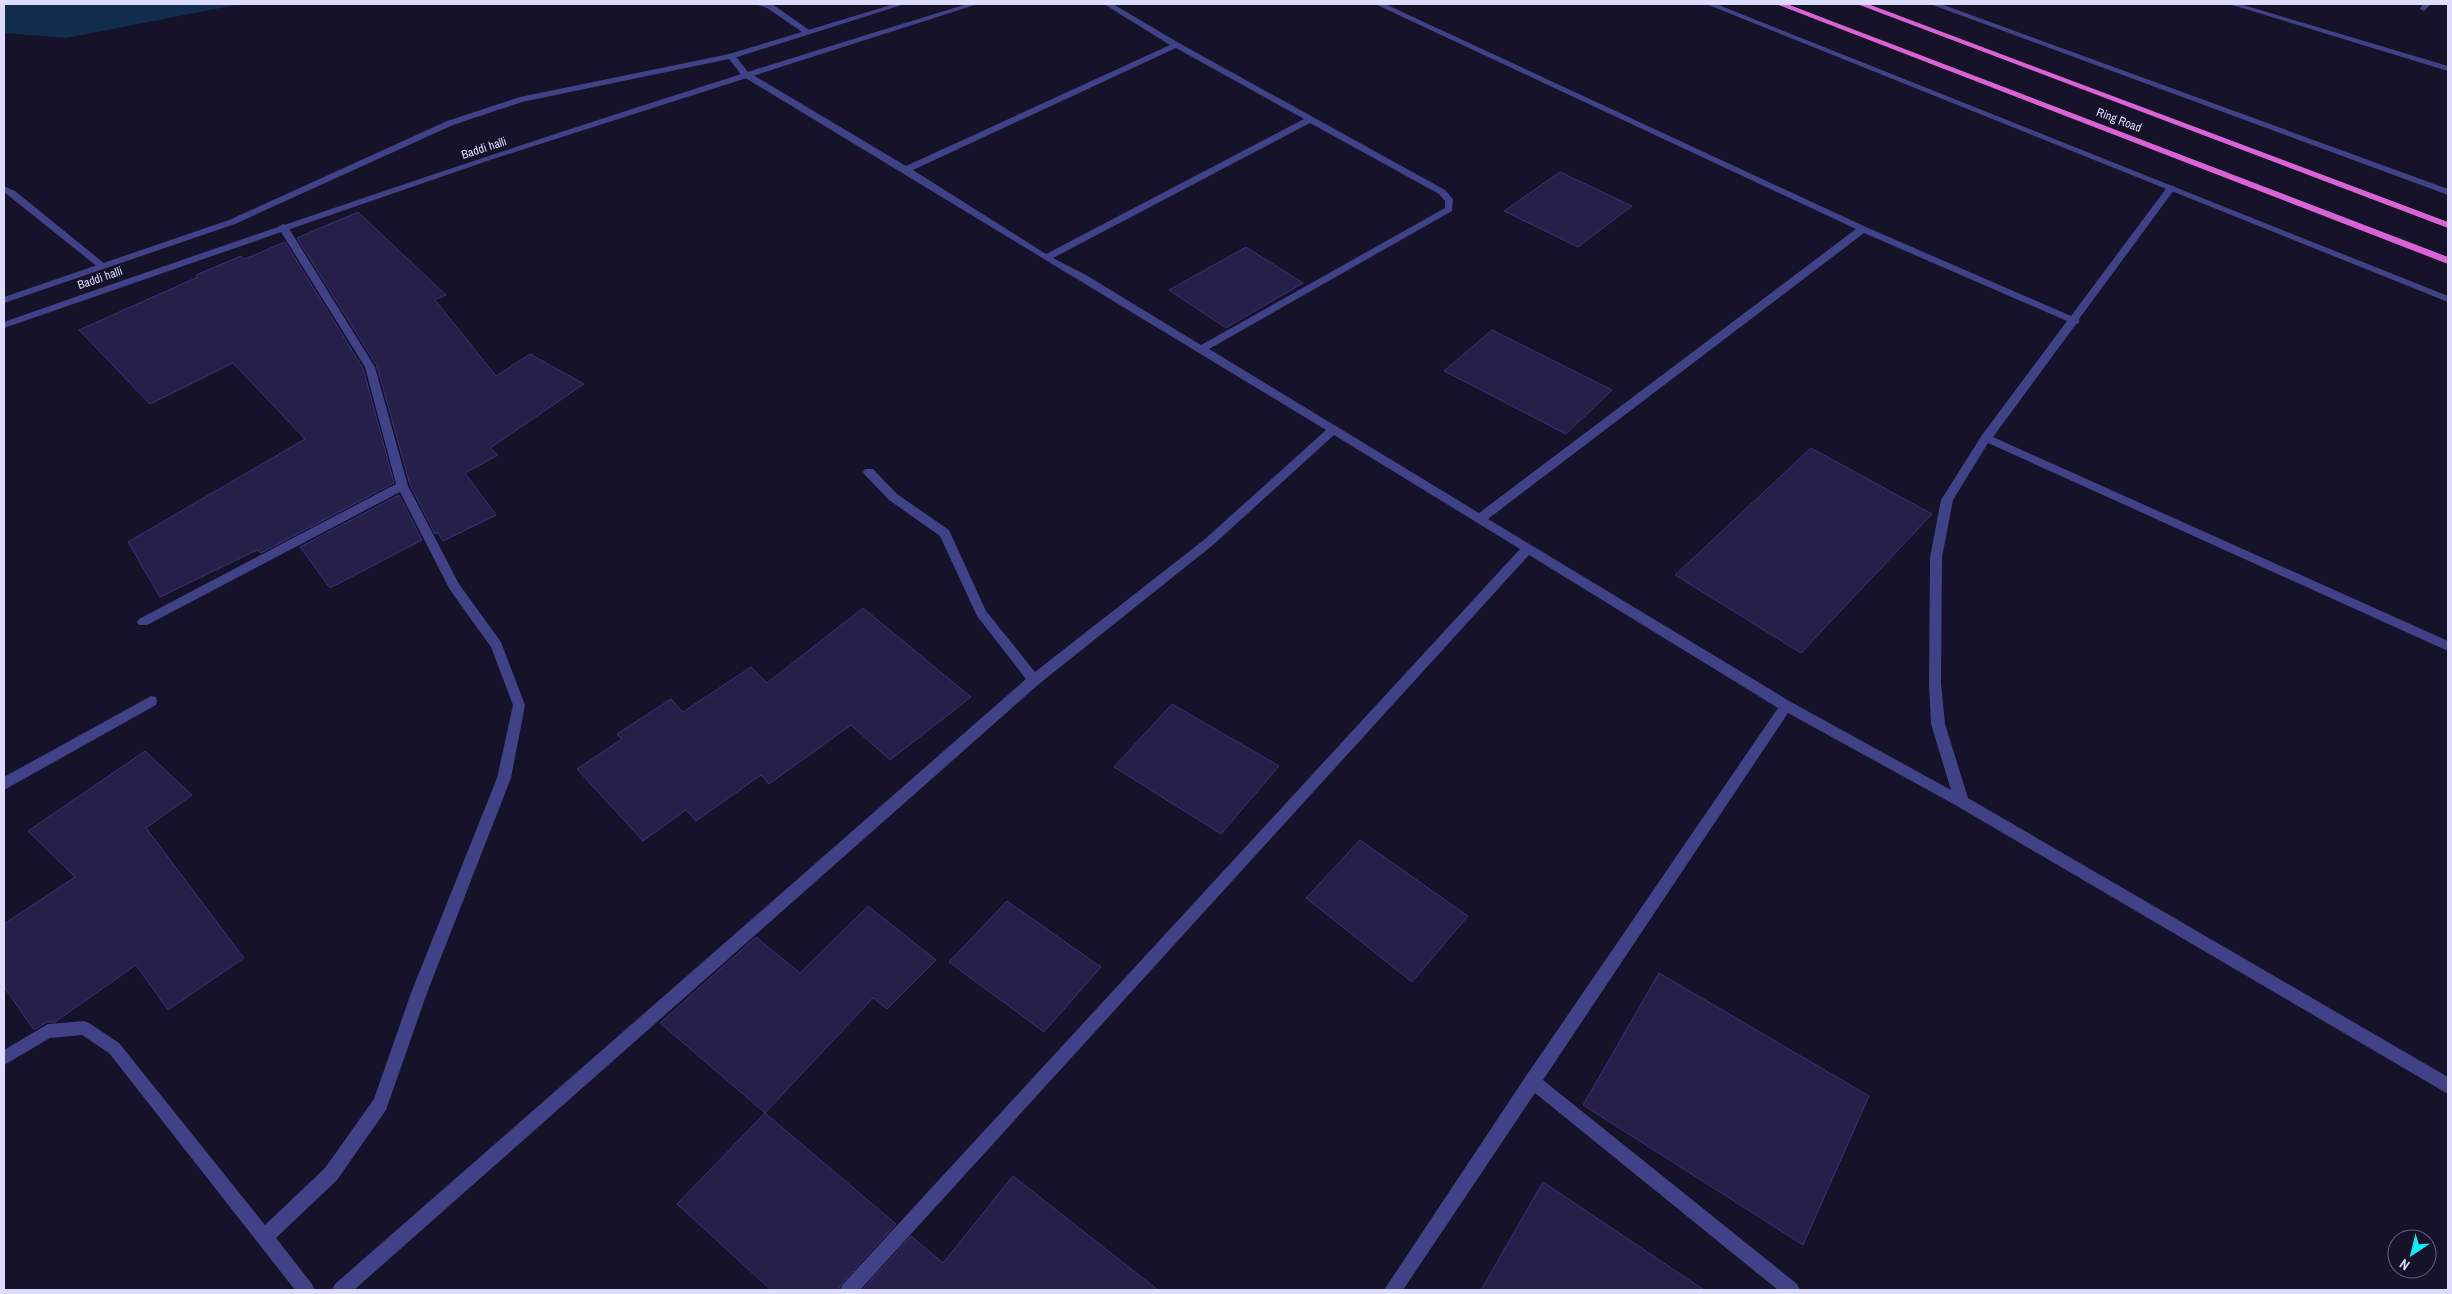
<svg xmlns="http://www.w3.org/2000/svg" width="2452" height="1294" viewBox="0 0 2452 1294" font-family="'Archivo Narrow',sans-serif">
<style>
.water{fill:#122c4e}
.building{fill:#251f4a;stroke:#3c3275}
.lines{fill:none;stroke-linecap:round;stroke-linejoin:round}
.minor{fill:#404186;fill-rule:evenodd}
.tertiary{fill:#404186;fill-rule:evenodd}
.trunk{fill:#d963d4;fill-rule:evenodd}
.labels{text-anchor:middle;dominant-baseline:central;stroke-width:4.5;stroke-linejoin:round;paint-order:stroke}
.far-street-label{font-size:12px;fill:#dedcfd;stroke:#15122a}
</style>
<rect width="100%" height="100%" fill="#15122a"/>
<!-- water -->
<path class="water" d="M4,4H241L66,38L4,33Z"/>
<!-- building -->
<path class="building" d="M1560,172L1632,206L1578,247L1504,211Z
M358,212L446,295L435,300L496,376L530,354L584,384L490,448L498,455L465,473L496,515L443,541L437,532L435,534L410,485L377,366L297,238Z
M285,242L363,368L394,483L261,553L257,550L160,597L128,542L305,439L233,363L150,404L79,330L198,277L196,275L241,256L245,259Z
M1246,247L1303,283L1226,328L1169,290Z
M1492,330L1612,390L1566,434L1444,371Z
M1811,448L1932,514L1801,653L1675,575Z
M399,495L422,540L330,588L300,547Z
M863,608L971,697L890,760L851,725L769,784L761,775L696,821L686,810L643,841L577,769L622,739L617,734L671,699L683,712L751,667L767,683Z
M1172,704L1279,766L1221,834L1114,767Z
M145,751L192,795L146,828L244,958L168,1010L136,965L55,1022H47L34,1030L4,987V924L75,877L28,831Z
M1360,840L1468,916L1412,982L1306,898Z
M1007,901L1101,967L1044,1032L949,962Z
M868,906L936,960L887,1009L873,998L765,1113L660,1023L756,937L800,973Z
M1659,973L1869,1096L1803,1245L1583,1105Z
M765,1113L896,1224L842,1283L838,1290H771L677,1204Z
M1013,1176L1158,1290H862L911,1236L943,1263Z
M1543,1182L1704,1290H1481Z"/>
<g class="lines">
<!-- minor -->
<path class="minor" d="M755,4H772L812,32L805,34L767,8Z
M1104,4H1113L1179,43L1445,190L1453,199L1452,211L1209,349L1479,513L1856,229L1375,4H1385L1866,227L2071,316L2168,186H2174V190L2079,319V323L2076,324L1993,437L2448,641V651L1988,443L1953,500L1942,557L1941,683L1945,724L1968,798L2448,1077V1094L1957,806L1788,713L1543,1080L1797,1284L1800,1290H1778L1535,1093L1403,1290H1384L1526,1076L1778,708L1529,555L860,1290H840L843,1284L1520,549L1334,435L1213,545L1039,684L354,1290H332L335,1284L1026,679L977,616L940,536L889,500L865,475L863,472L865,469H873L897,494L949,530L986,611L1035,672L1205,539L1326,430L742,76L727,56L734,54L748,72L906,166L1170,45ZM1176,48L1304,119L1046,254L913,170ZM1310,123L1439,194L1445,201V208L1201,345L1086,275L1053,258ZM1864,233L2067,321L1982,435L1941,500L1930,557L1929,683L1931,724L1951,790L1791,702L1488,519Z
M2229,4H2240L2448,66V71Z
M2423,4H2431L2424,11L2420,9Z
M4,186L15,191L105,264V268H99L4,192Z
M283,224L288,227L375,367L408,486L459,584L501,642L525,705L511,778L427,993L386,1110L337,1180L276,1238L312,1284L315,1290H295L109,1053L82,1035L50,1038L4,1065V1050L48,1024L84,1021L89,1023L119,1043L265,1225L325,1168L374,1099L411,993L497,778L513,705L491,647L450,590L400,492L147,625H139L137,622L139,619L396,484L365,367L278,227Z
M151,696L156,697L157,701L156,705L4,790V777Z"/>
<!-- tertiary -->
<path class="tertiary" d="M894,4H905L734,58L522,102L453,125L235,224L4,303V297L229,220L447,121L520,97L729,54Z
M967,4H978L490,160L4,328V322C323,210 643,102 967,4Z
M1706,4H1716L2448,296V302Z
M1930,4H1941L2448,189V195Z"/>
<!-- trunk -->
<path class="trunk" d="M1776,4H1787L2448,257V264Z
M1857,4H1868L2448,222V228Z"/>
</g>
<g class="labels">
<!-- far-street labels -->
<g class="far-street-label">
<text transform="translate(2119 120) rotate(21)">Ring Road</text>
<text transform="translate(484 148) rotate(-18)">Baddi halli</text>
<text transform="translate(100 278) rotate(-19)">Baddi halli</text>
</g>
</g>
<!-- border -->
<rect width="2452" height="1294" fill="none" stroke="#dedcfd" stroke-width="10"/>
<!-- north arrow -->
<g transform="translate(2412 1254) rotate(215)"><circle r="24" fill="#15122a" stroke="#65637e"/>
<path d="M0-4L9 19L0 12L-9 19Z" fill="#12e9f4"/>
<text y="-8" font-size="14" font-weight="bold" text-anchor="middle" fill="#dedcfd">N</text>
</g>
</svg>
